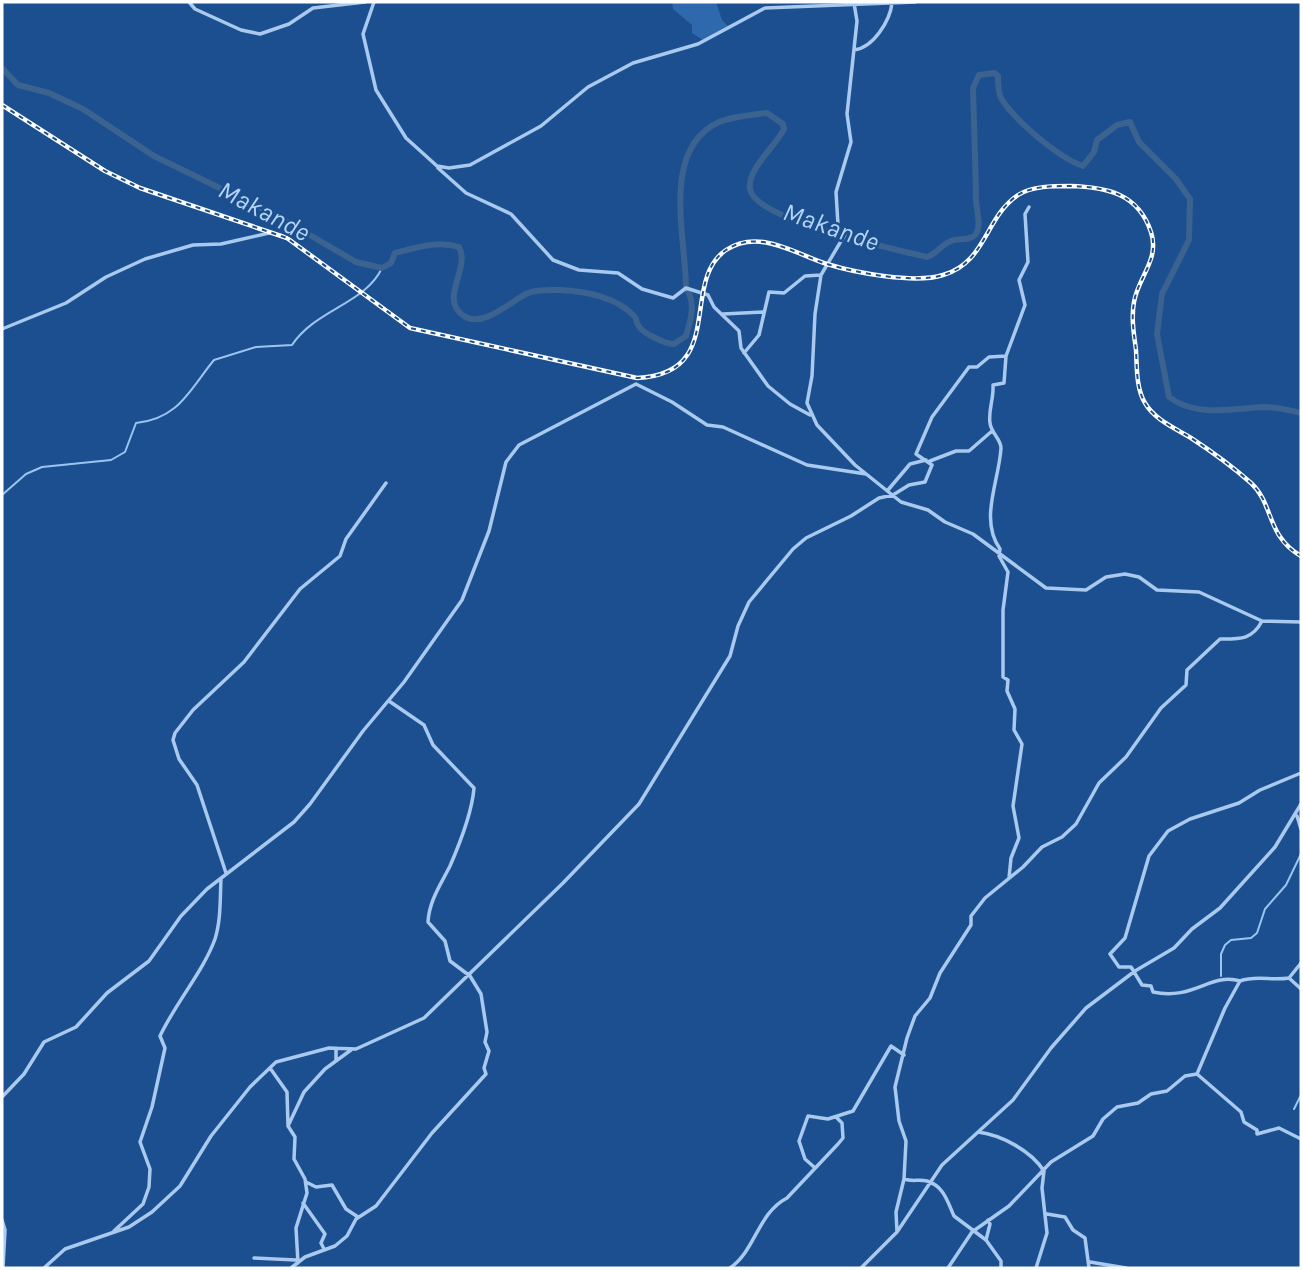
<svg xmlns="http://www.w3.org/2000/svg" width="1303" height="1270" viewBox="0 0 1303 1270" font-family="Karla,sans-serif">
<style>
.green{fill:#2e69ad}
.lines{fill:none;stroke-linecap:round;stroke-linejoin:round}
.stream{stroke:#9cc4f0;stroke-width:2}
.river{stroke:#3c6290;stroke-width:6}
.minor{stroke:#a9c9ee;stroke-width:3.5}
.rail-casing{stroke:#fff;stroke-width:4.5}
.rail{stroke:#1b4f8f;stroke-width:2;stroke-dasharray:5;stroke-linecap:butt}
.labels{text-anchor:middle;dominant-baseline:central;stroke-width:5;stroke-linejoin:round;paint-order:stroke}
.water-label{font-size:26px;font-style:italic;fill:#b5d3f5;stroke:#1b4f8f}
</style>
<rect width="100%" height="100%" fill="#1b4f8f"/>
<!-- green -->
<path class="green" d="M672,2H716L722,20L728,26L703,40L692,33V25L673,9Z"/>
<g class="lines">
<!-- stream -->
<path class="stream" d="M2,495L26,474L42,467L111,460L125,452L136,423C179,419 190,389 214,360L256,347L292,345C316,309 365,304 382,268
M1221,976V954L1225,945L1231,940L1251,938L1257,933L1265,909L1286,885L1301,854
M1294,1109L1301,1095"/>
<!-- river -->
<path class="river" d="M2,68L18,85L49,93L83,109L154,156L279,217L356,262L382,268L391,263L395,253C416,248 437,240 459,247C471,268 438,300 464,316C483,329 512,300 528,293C538,289 550,290 560,290C584,291 616,297 633,315C639,321 634,318 638,325C642,333 665,344 674,344L686,336C691,320 696,302 686,288C686,238 660,149 719,122C733,116 752,115 767,113L783,124L784,129C776,146 747,169 750,189C754,220 898,250 927,257C937,254 942,244 951,241C958,238 967,241 974,236C984,228 974,205 976,192L973,88L979,75L994,73L998,76C998,83 998,92 1001,98C1014,120 1059,158 1083,166L1094,152L1097,140L1117,125L1130,122L1139,142L1176,179L1190,199L1189,240L1162,294L1157,334L1169,397C1194,417 1233,409 1263,407C1277,407 1289,410 1301,413"/>
<!-- minor -->
<path class="minor" d="M189,2L195,9L241,30L260,34L289,24L313,8L365,2
M374,2L363,34L376,90L406,138L437,166L449,168L470,165L541,126L588,87L633,63L698,44L765,8L915,2
M854,3L857,21L847,114L851,142L836,192L838,225L844,236L821,275L815,314L812,376L807,403L817,425L855,465L901,502L928,510L945,522L973,534L1046,588L1086,590L1106,577L1125,574L1139,577L1157,590L1199,592L1262,621L1301,622
M854,50C873,48 890,21 892,3
M438,168L466,193L511,214L553,260L579,270L618,273L642,289L673,298L686,288L708,295L714,307L739,331L741,348L768,386L790,404L810,415
M723,314L763,312
M2,329L66,303L106,277L145,259L193,245L221,244L269,233
M744,353L759,335L769,292L784,293L805,276L821,275
M930,461L956,451H969L992,431
M888,490L910,464L926,460
M1297,816L1301,829
M226,873L197,785L179,759L173,740L175,733L193,710L244,662L300,589L340,556L346,539L386,483
M1009,878L1011,858L1019,838L1013,806L1022,744L1014,730L1015,709L1007,691L1008,680L1003,677V610L1008,572L999,556L1000,549C979,519 999,482 1001,448C1001,439 991,433 990,423C988,410 994,399 993,385L1004,383L1006,356L1025,305L1019,280L1028,262L1025,214L1029,207
M1289,978L1301,963
M1240,981C1211,972 1193,1001 1153,992L1151,986L1142,985L1131,967H1119L1110,954L1125,938L1149,856L1168,831L1190,819L1239,803L1260,790L1301,773
M336,1048V1060
M270,1068L287,1092L288,1126L295,1137L294,1159L305,1179L307,1193L296,1228L298,1263
M1197,1074L1225,1008L1240,981C1256,975 1272,981 1289,978L1301,989
M2,1097L24,1074L44,1042L76,1027L107,993L149,961L181,916L207,889L294,822L310,804L363,731L404,682L462,600L489,531L506,462L519,445L636,384L672,402L707,425L723,427L807,465L866,474
M288,1126L304,1092L325,1069L351,1050
M978,1132C1002,1135 1031,1151 1044,1171L1042,1188L1047,1233L1036,1268
M814,1167L805,1159L799,1141L808,1116L828,1119L853,1111L891,1046L904,1055
M904,1179C912,1182 919,1179 927,1181C944,1186 948,1203 954,1216L986,1240
M306,1182L316,1187L332,1185L346,1209L358,1217
M303,1203L325,1234L321,1243L324,1249
M1047,1214L1065,1217L1073,1230L1085,1238L1089,1268
M2,1220L5,1230L3,1268
M988,1220L990,1224L986,1240L1001,1261V1268
M114,1231L143,1204L149,1187L150,1169L140,1142L152,1107L165,1048L160,1036C175,1004 204,970 215,939C221,920 220,899 221,879
M897,1232L896,1212L904,1179L906,1141L899,1121L895,1087L907,1038L915,1016L930,998L940,973L971,925V916L985,898L1023,867L1042,847L1062,837L1076,824L1099,783L1126,757L1161,708L1186,685L1187,670L1220,639C1240,639 1252,640 1262,621
M254,1258L296,1260
M1090,1262L1126,1268
M44,1268L65,1249L129,1227L152,1212L180,1186L211,1136L250,1087L276,1062L329,1048L356,1049L424,1018L563,883L639,804L730,656L738,626L749,602L793,549L806,538L851,516L879,498L893,495L909,485L925,482L932,465L916,454L932,417L969,367H977L989,357L1006,356
M291,1268L305,1257L335,1246L347,1236L356,1219L376,1206L432,1133L486,1074L484,1068L489,1051L485,1042L487,1032L481,994L470,976L450,961L445,941L428,922C429,901 441,884 450,866C460,843 472,813 474,788L433,745L424,725L389,701
M730,1268C756,1250 757,1214 787,1198L838,1144L843,1138L842,1123L836,1117
M861,1268L897,1232L942,1165L1013,1100L1051,1048L1086,1008L1135,971L1174,948L1192,929L1220,908L1275,847L1301,804
M948,1268L972,1232L1009,1206L1051,1162L1093,1136L1103,1119L1117,1107L1138,1103L1151,1094L1167,1091L1185,1076L1197,1074L1241,1112L1244,1122L1257,1130V1134L1279,1128L1301,1139"/>
<!-- rail casing -->
<g class="rail-casing">
<path id="rail" d="M2,105L105,171L140,188L287,238L410,328L637,378C728,374 679,282 726,250C759,228 795,254 827,264C856,273 915,284 943,275C986,263 985,217 1018,195C1032,186 1053,186 1070,186C1106,187 1138,193 1151,232C1160,260 1138,277 1134,302C1131,318 1134,335 1136,350C1137,367 1136,388 1145,403C1155,420 1175,428 1191,438C1211,451 1233,467 1251,483C1274,504 1266,536 1301,556"/>
</g>
<!-- rail -->
<use href="#rail" class="rail"/>
</g>
<g class="labels">
<!-- water labels -->
<g class="water-label">
<text transform="translate(264 211) rotate(28)">Makande</text>
<text transform="translate(831 227) rotate(19)">Makande</text>
</g>
</g>
<!-- border -->
<rect width="1303" height="1270" fill="none" stroke="#ffffff" stroke-width="7"/>
</svg>
